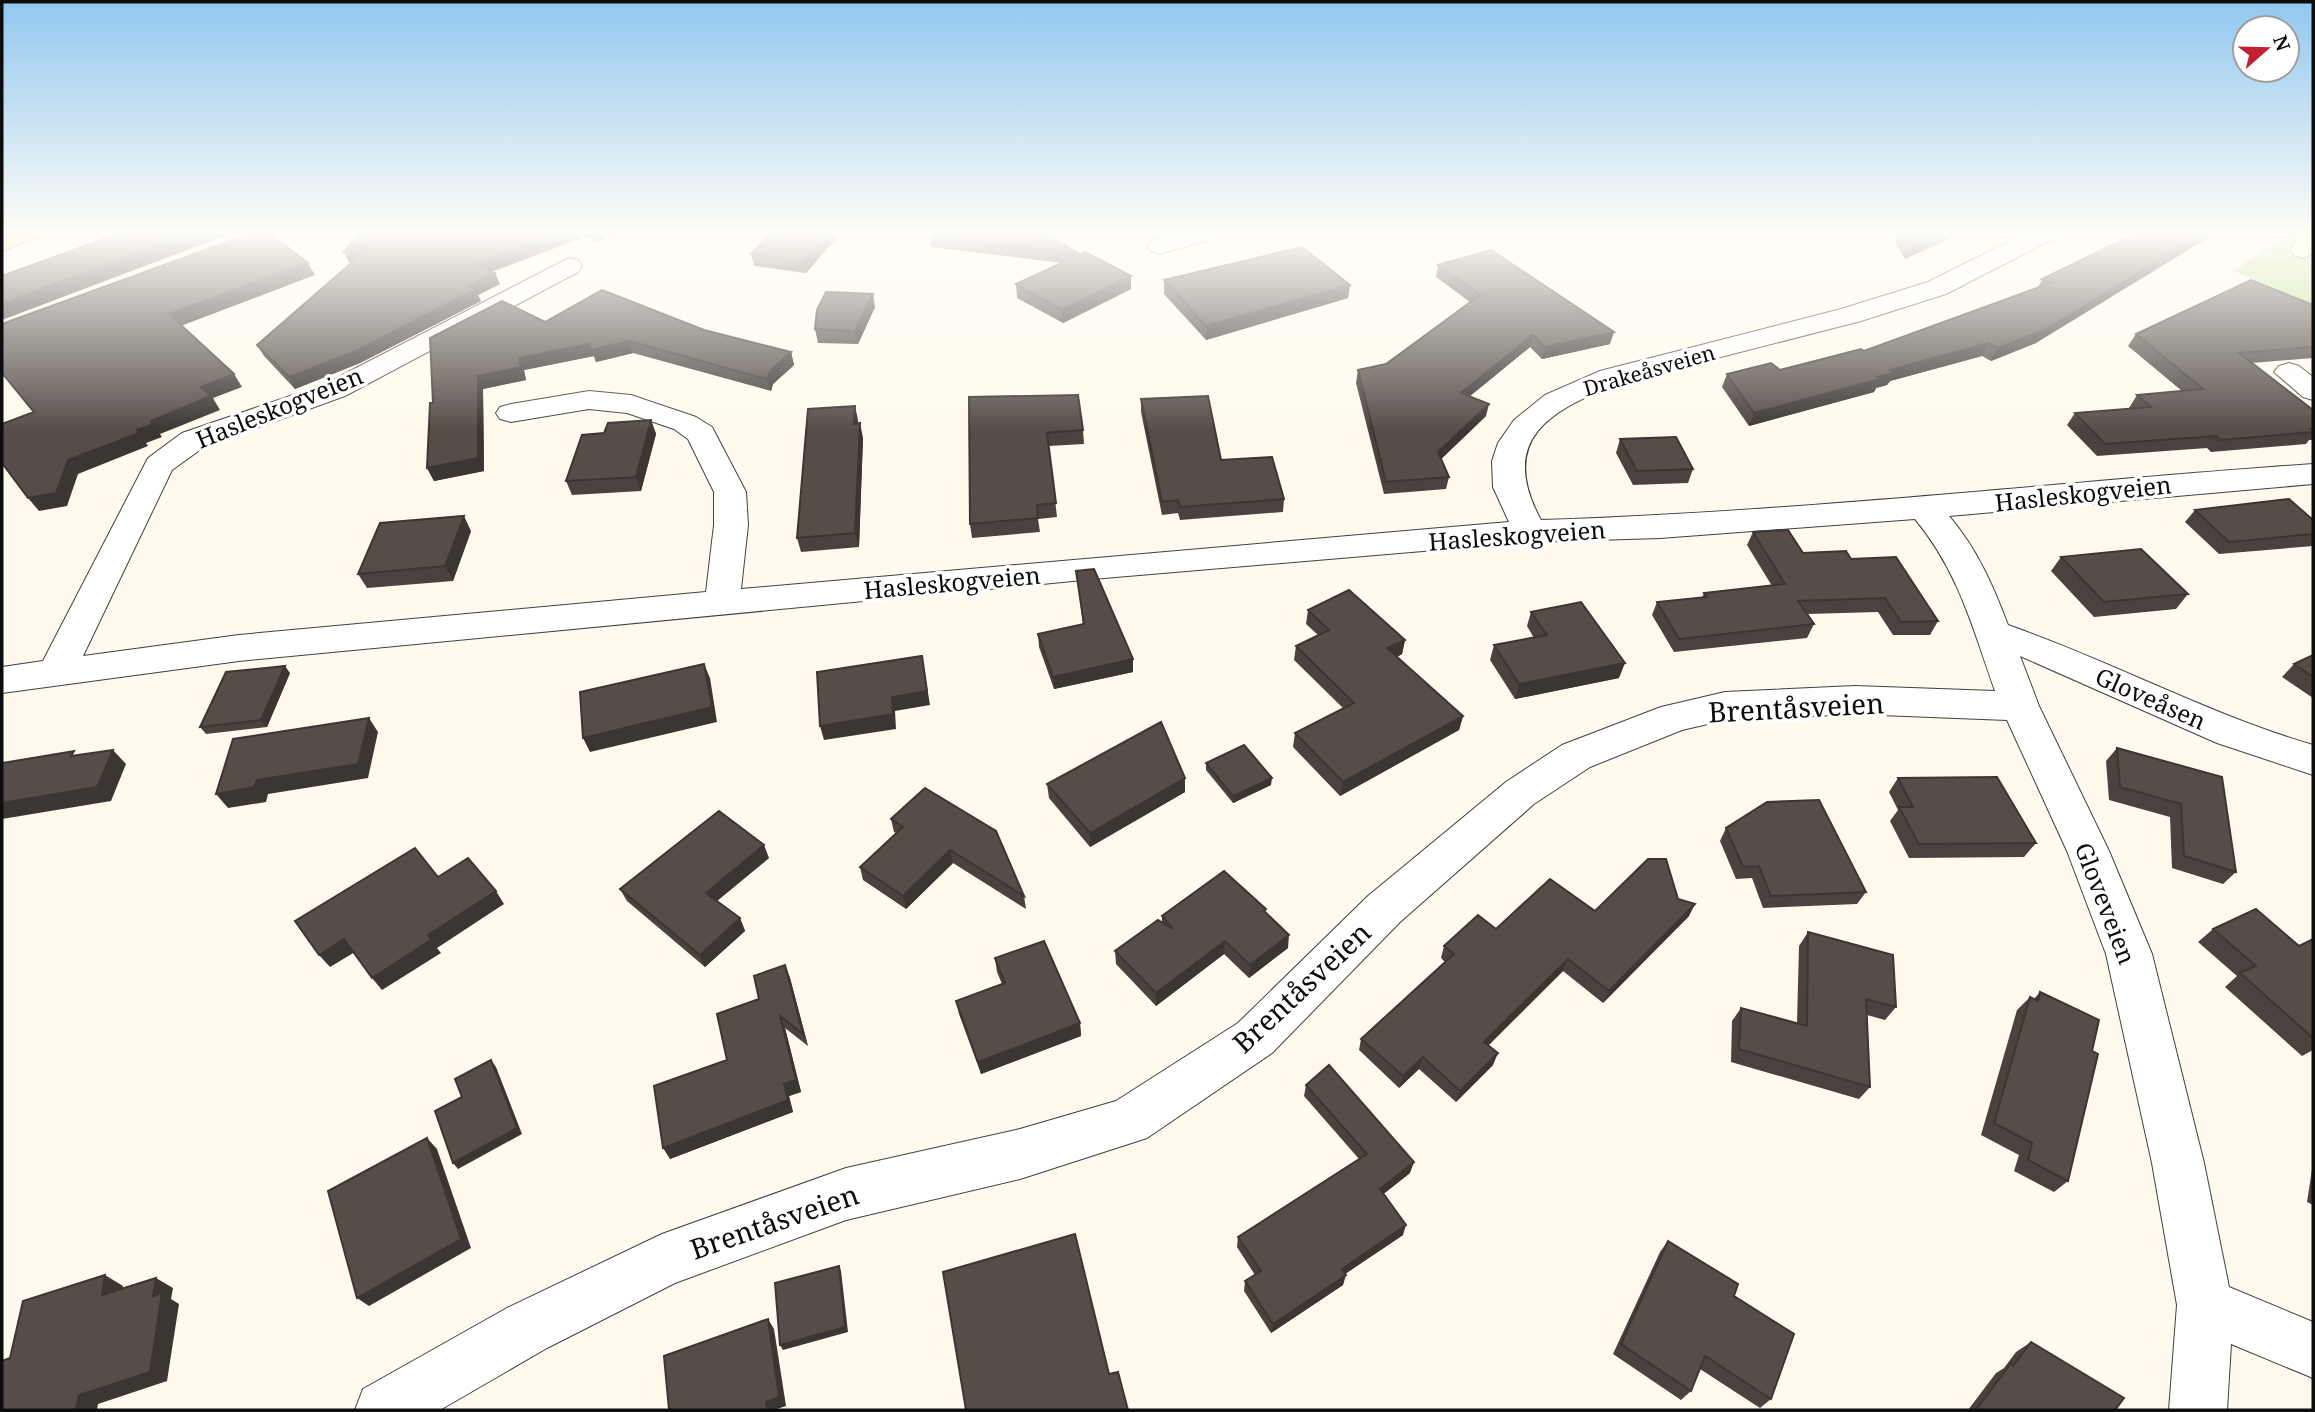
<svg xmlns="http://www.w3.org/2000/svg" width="2315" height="1412" viewBox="0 0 2315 1412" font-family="'Noto Serif',serif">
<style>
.forest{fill:#bbdd94}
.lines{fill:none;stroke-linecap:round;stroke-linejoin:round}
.minor-casing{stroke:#404040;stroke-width:2}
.major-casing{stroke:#1e1e1e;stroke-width:2}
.minor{fill:#fff;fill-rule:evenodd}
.major{fill:#feca5e;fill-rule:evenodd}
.wall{fill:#4a423f}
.shaded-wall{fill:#3c3633}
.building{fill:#564d49;stroke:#3c3633;stroke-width:2}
.labels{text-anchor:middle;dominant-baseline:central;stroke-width:7;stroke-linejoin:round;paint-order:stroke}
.far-street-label{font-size:21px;fill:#0d0d0d;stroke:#fff}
.street-label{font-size:24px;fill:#0d0d0d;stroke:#fff}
.near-street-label{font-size:28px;fill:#0d0d0d;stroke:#fff}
</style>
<rect width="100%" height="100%" fill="#fffaed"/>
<!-- forest -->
<path class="forest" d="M2289,233H2313V304L2234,271Z"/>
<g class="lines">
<!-- minor casing -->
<g class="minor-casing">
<path id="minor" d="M1179,233H1221L1217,238L1160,254L1151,251L1147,246L1151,241Z
M2026,233H2059L2055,238L1946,294L1861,321L1620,383C1550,410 1497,439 1541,520C1799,512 2056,482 2313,464V484L1949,516C1977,549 1993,585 2008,625C2111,661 2208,714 2313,745V775L2217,743L2020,656L2039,706L2109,851L2152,954L2204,1163L2229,1287L2313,1322V1378L2231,1344L2227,1410H2169L2177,1305L2152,1163L2106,954L2067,851L2007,720L1855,714L1725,720L1682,730L1590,767L1534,804L1400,922L1272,1053L1147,1138L1020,1179L846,1220L675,1283L547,1348L440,1410H355L363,1389L507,1308L662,1234L846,1168L1020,1129L1116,1101L1238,1023L1368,896L1506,782L1562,745L1661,707L1725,692L1855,686L1995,691C1973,629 1959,572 1915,519L1660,538L1530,542L1104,578L239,661L2,693V667L43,661L148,458L182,433L325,384L569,258L578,260L582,266L578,272L345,396L204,447L172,470L83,656L239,635L706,592L714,525V492L688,439L674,429L627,413L589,409L511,422L500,419L496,413L500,407L511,404L589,391L631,395L696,417L712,427L746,492L748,525L741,589L1509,522L1493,487L1492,461L1498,443L1514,420L1545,395L1600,371L1841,309L1928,282Z
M2302,233H2313V254L2303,258L2294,255L2290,250Z
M2289,363L2299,366L2313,377V400L2303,397L2274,372L2279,366Z"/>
</g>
<!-- major casing -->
<g class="major-casing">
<path id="major" d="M40,233L36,238L2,251V234Z"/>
</g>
<!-- minor -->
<use href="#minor" class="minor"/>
<!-- major -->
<use href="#major" class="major"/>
</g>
<!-- wall -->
<path class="wall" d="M359,233H619L596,242L587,236L491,272L500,284L478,295L481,301L360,363L295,389L264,356L257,345L353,261L349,263Z
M841,233L806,273L754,266L751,254Z
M1897,233H1961L1905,259L1894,240Z
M2137,233L2036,343L1991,361L1982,356L1890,381L1887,385L1876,388L1874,392L1749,426L1722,387L1727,374L1780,370L1864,351L2038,288L2042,279Z
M1045,234L1080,254L1131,276V289L1063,323L1017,298L1016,284L1062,263L932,247L930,236Z
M1438,265L1610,344L1542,359L1530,347L1470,396L1486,416L1441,459L1449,477L1446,489L1384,494L1356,383L1358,370L1386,364L1470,302L1436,277Z
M1164,280L1350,285L1348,298L1206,340L1164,294Z
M2313,305V358L2252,363L2313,410V440H2309L2306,444L2211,452L2207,448L2097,456L2067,425L2075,413L2130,409L2129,408L2137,395L2182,391L2128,346L2136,334Z
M875,307L858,344L818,343L815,329Z
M545,322L704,330L791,352L794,365L773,384L771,391L633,353L596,362L594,356L524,370L526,380L483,389L484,471L434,481L427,468L433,403Z
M969,397L1083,430L1084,444L1049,446L1057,517L1038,519L1040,532L972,538L970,524Z
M1141,399L1221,460L1284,499L1283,512L1180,520L1178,513L1162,515L1141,412Z
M651,420L656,434L641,491L572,495L566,481L604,433Z
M858,420V424L863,438L859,547L801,552L797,538Z
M1620,439L1693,469L1688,483L1633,485L1616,453Z
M2195,510L2313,520V546L2219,554L2185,522Z
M471,531L453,581L367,588L358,574Z
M1753,532L1803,553L1851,559L1938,621L1930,635H1893L1878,612L1807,614L1814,624L1807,638L1674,652L1652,615L1657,602L1702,598L1704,593L1772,586L1747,545Z
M2061,557L2188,594L2176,609L2094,617L2051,571Z
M1076,571L1133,672L1054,689L1039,647L1038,634L1083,625Z
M1308,610L1405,640L1402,654L1397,657L1463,716L1459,730L1340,796L1293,747L1295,733L1343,708L1294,660L1296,646L1318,635L1306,624Z
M1531,612L1619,678L1515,699L1490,660L1494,645L1534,638L1527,626Z
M2313,655V698L2282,677L2294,664Z
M290,673L267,727L206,734L200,727Z
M2117,748L2222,777L2236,872L2223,884L2172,868L2170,817L2109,800L2106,761Z
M1206,763L1271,785L1233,803L1206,770Z
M1898,778L2036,843L2024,857L1909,858L1890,821L1898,810L1889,792Z
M1047,784L1185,792L1090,847L1049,798Z
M925,788L1024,896L1026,909L953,863L906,909L863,880L860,867L896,833L894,832L891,819Z
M1726,828L1866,892L1857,904L1763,908L1752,878L1736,879L1720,841Z
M769,858L717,901L740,918L745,931L705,967L627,901L620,889Z
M1678,899L1689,916L1603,1003L1563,971L1488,1045L1493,1065L1456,1102L1419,1069L1399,1088L1359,1050L1361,1039L1445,962L1441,958L1444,946L1496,929Z
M1266,913L1288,948L1249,978L1224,954L1156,1006L1116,964L1115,951L1162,922V916Z
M2213,929L2299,946L2313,939V1050L2302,1056L2225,987L2237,976L2198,942Z
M1808,932L1896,1007L1885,1020L1867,1015L1870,1087L1859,1099L1731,1062L1732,1021L1741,1008L1797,1023L1799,946Z
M995,958L1080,1023L1081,1036L981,1074L959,1014L956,1001L1002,984L997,972Z
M785,965L790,978L808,1046L785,1028L801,1092L789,1096L793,1112L670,1159L727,1060L759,999Z
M2040,992L2092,1051L2068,1181L2054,1192L2014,1171L2019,1155L1981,1135L2017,1010L2030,997L2034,999Z
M1306,1085L1410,1173L1383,1194L1403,1235L1345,1274L1343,1285L1271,1333L1244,1291L1245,1281L1255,1275L1237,1247L1238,1237L1359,1159L1304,1096Z
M2313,1163V1205L2307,1202Z
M1668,1241L1734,1296L1771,1399L1760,1408L1700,1369L1691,1391L1681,1400L1613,1354L1660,1252Z
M2031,1342L2115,1410H1968L1996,1373L2004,1368L2016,1352Z"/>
<!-- shaded-wall -->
<path class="shaded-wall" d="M192,233H232L2,320V304Z
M562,233H586L587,236L481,275L476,264Z
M593,233H619L596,242Z
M828,233H841L806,273L804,261Z
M1939,233H1961L1905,259L1911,246Z
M2204,233H2216L2036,343L1991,361L1997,348Z
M379,239L384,250L349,263L344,252Z
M308,263L315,275L178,327L169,314Z
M495,273L500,284L478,295L481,301L360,363L295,389L289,377Z
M1131,276V289L1063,323L1062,310Z
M1350,285L1348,298L1206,340V326Z
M873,294L875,307L858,344L855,331Z
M1614,332L1610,344L1542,359L1545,347Z
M1533,335L1530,347L1459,405L1461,393Z
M629,341L633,353L596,362L592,350Z
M1988,343L1982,356L1890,381L1887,385L1876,388L1874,392L1749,426L1754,413L1877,377L1890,370Z
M589,344L594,356L524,370L526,380L483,389L484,471L434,481L427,468L478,376L519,358Z
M791,352L794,365L773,384L771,391L767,379L770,371Z
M234,374L242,387L213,398L220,410L160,434L162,437L146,443L148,446L78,474L67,506L39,511L28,498L68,460L137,430L201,387Z
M1489,404L1486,416L1435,465L1438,452Z
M855,406L858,420L857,438L854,424Z
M651,420L656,434L641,491L636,477Z
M860,423L863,438L859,547L855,533Z
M464,516L471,531L453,581L445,566Z
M1405,640L1402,654L1385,663L1387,648Z
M922,656L930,705L895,711L896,729L824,740L820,726Z
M1133,659V672L1054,689L1053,677Z
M1625,663L1619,678L1515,699L1519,684Z
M704,664L710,678L717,722L590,752L583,738Z
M285,666L290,673L267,727L261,720Z
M1463,716L1459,730L1340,796L1343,782Z
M369,718L378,732L368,778L268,794L266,802L228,808L216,794L257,780Z
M113,750L126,764L111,801L2,819V803Z
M1185,778V792L1090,847V833Z
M1272,778L1271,785L1233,803V796Z
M764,845L769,858L712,905L706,893Z
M950,850L953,863L906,909L903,896Z
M496,891L504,904L437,948L441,953L382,990L372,978L428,935Z
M1695,904L1689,916L1603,1003L1609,991Z
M740,918L745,931L705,967L700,955Z
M1289,935L1288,948L1249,978L1250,965Z
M344,939L355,952L330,967L319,955Z
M1225,941L1224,954L1156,1006V993Z
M1568,959L1563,971L1480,1054L1484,1042Z
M785,965L790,978L808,1046L803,1034Z
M780,1016L785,1028L801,1092L789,1096L793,1112L670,1159L663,1148L784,1084Z
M1080,1023L1081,1036L981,1074L978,1062Z
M1498,1053L1493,1065L1456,1102L1460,1091Z
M1423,1057L1419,1069L1399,1088L1403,1076Z
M491,1060L496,1067L522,1134L458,1169L453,1163Z
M427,1138L437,1149L471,1248L369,1306L357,1298Z
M1414,1162L1410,1173L1376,1200L1380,1189Z
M1406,1225L1403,1235L1339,1278L1342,1269Z
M839,1266L841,1271L848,1332L783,1350L780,1345Z
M105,1275L123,1286L120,1305L102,1295Z
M1346,1275L1343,1285L1271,1333L1273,1324Z
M156,1278L173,1288L171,1299L179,1304L167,1381L98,1404L97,1410H76L79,1395L153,1296Z
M768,1319L774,1329L786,1406L774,1410H767L766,1402Z"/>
<!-- building -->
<path class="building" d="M120,233H192L2,304V276Z
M252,233H269L308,263L169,314L234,374L201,387L211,396L151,421L153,424L137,430L139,433L68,460L56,493L28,498L2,463V424L34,412L2,373V324Z
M359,233H562L476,264L495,273L469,286L476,289L354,352L289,377L257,345L379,239L344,252Z
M772,233H828L804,261L751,254Z
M933,233H1044L1080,254L930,236Z
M1904,233H1939L1911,246Z
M2137,233H2204L2043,331L1997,348L1988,343L1890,370L1894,373L1877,377L1880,379L1754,413L1727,374L1771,363L1780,370L1861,349L1864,351L2051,283L2042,279Z
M1302,247L1350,285L1206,326L1164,280Z
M1491,250L1614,332L1545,347L1533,335L1461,393L1489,404L1438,452L1449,477L1386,482L1358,370L1386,364L1480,295L1438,265Z
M1085,252L1131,276L1062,310L1016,284Z
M2251,280L2313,305V347L2239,353L2313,410V428L2311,429L2313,430V432L2220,440L2216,436L2105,444L2075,413L2151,407L2137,395L2203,389L2136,334Z
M602,290L704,330L791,352L770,371L767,379L629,341L592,350L589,344L519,358L521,367L478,376V458L427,468L430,403H433L430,338L502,301L545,322Z
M826,292L873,294L855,331L815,329L817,310Z
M1078,395L1083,430L1047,433L1056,503L1037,505L1038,518L970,524L969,397Z
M1208,396L1221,460L1272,457L1284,499L1180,507L1178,500L1162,502L1141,399Z
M855,406L854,424L860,423L855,533L797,538L808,409Z
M651,420L636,477L566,481L582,435L604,433L608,423Z
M1676,437L1693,469L1637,471L1620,439Z
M2289,499L2313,520V534L2229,542L2195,510Z
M464,516L445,566L358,574L380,523Z
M1788,530L1803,553L1846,551L1851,559L1896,557L1938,621L1901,622L1885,598L1798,601L1814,624L1679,639L1657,602L1707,597L1704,593L1785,584L1753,532Z
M2141,549L2188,594L2104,602L2061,557Z
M1094,569L1133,659L1053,677L1038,634L1084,624L1076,571Z
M1349,590L1405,640L1387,648L1463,716L1343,782L1295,733L1354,703L1296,646L1329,630L1308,610Z
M1581,602L1625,663L1519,684L1494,645L1547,635L1531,612Z
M2313,655V677L2294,664Z
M922,656L927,691L892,697L893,714L820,726L817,672Z
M704,664L712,707L583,738L580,692Z
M285,666L261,720L200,727L226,672Z
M369,718L358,764L257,780L254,787L216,794L233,739Z
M1161,722L1185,778L1090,833L1047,784Z
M1244,745L1272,778L1233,796L1206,763Z
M2117,748L2222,777L2236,872L2184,856L2181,804L2120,787Z
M113,750L97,787L2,803V763L74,751L71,756Z
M1997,777L2036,843L1919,844L1899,807H1913L1898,778Z
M925,788L996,831L1024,896L950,850L903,896L860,867L903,827L891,819Z
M1819,800L1866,892L1771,896L1759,866L1743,867L1726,828L1767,802Z
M719,811L764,845L706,893L740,918L700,955L620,889Z
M415,848L438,877L468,858L496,891L428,935L431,940L372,978L344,939L319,955L295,921Z
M1648,859H1666L1678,899L1695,904L1609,991L1568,959L1484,1042L1498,1053L1460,1091L1423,1057L1403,1076L1361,1039L1454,954L1444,946L1478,915L1496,929L1550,879L1595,911Z
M1224,871L1266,909L1264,911L1289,935L1250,965L1225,941L1156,993L1115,951L1158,920L1173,929L1162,916Z
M2256,909L2299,946L2313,939V1038L2240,973L2256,966L2213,929Z
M1808,932L1893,955L1896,1007L1866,999L1870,1087L1739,1049L1741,1008L1807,1026Z
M1044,941L1080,1023L978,1062L956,1001L1005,983L995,958Z
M785,965L803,1034L780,1016L796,1080L784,1084L788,1100L663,1148L654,1086L727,1060L717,1014L759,999L754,976Z
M2040,992L2099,1020L2092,1051L2098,1054L2068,1181L2028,1160L2032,1143L1994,1123L2030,997L2038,1001Z
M491,1060L517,1128L453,1163L435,1111L462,1097L455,1079Z
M1329,1065L1414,1162L1380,1189L1406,1225L1342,1269L1346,1275L1273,1324L1245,1281L1261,1271L1238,1237L1367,1154L1306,1085Z
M427,1138L461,1239L357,1298L328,1191Z
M1075,1234L1109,1374L1118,1372L1128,1410H966L943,1272Z
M1668,1241L1738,1284L1734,1296L1794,1334L1771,1399L1705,1356L1691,1391L1621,1344Z
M839,1266L845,1327L780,1345L775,1283Z
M105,1275L102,1295L156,1278L153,1296L162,1293L150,1372L79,1395L76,1410H2V1361L10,1358L23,1301Z
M768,1319L779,1397L766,1402L767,1410H669L664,1356Z
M2031,1342L2124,1398L2115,1410H1976L2011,1363L2013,1366Z"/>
<!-- sky -->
<linearGradient id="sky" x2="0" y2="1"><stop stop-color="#91c7ef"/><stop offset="0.54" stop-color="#fffdf7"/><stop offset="1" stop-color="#fffdf7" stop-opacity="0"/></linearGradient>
<rect width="2315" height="431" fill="url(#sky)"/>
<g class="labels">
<!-- far-street labels -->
<g class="far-street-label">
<text transform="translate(1649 370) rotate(-16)">Drakeåsveien</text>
</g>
<!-- street labels -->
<g class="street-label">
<text transform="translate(279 407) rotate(-22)">Hasleskogveien</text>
<text transform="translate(2083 493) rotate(-6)">Hasleskogveien</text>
<text transform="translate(1517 535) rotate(-4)">Hasleskogveien</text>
<text transform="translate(952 582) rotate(-5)">Hasleskogveien</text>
<text transform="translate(2151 698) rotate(24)">Gloveåsen</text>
<text transform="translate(2106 903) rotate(69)">Gloveveien</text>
</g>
<!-- near-street labels -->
<g class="near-street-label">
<text transform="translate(1796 707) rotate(-3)">Brentåsveien</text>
<text transform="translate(1301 987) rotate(-43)">Brentåsveien</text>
<text transform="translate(774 1221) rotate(-19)">Brentåsveien</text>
</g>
</g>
<!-- border -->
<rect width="2315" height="1412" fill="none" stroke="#0d0d0d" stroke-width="7"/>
<!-- north arrow -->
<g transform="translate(2266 49) rotate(70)"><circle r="33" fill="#ffffff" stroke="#9e9e9e" stroke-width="2"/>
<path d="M0-5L12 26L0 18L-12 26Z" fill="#c31f35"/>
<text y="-10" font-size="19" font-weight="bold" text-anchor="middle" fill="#0d0d0d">N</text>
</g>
</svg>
